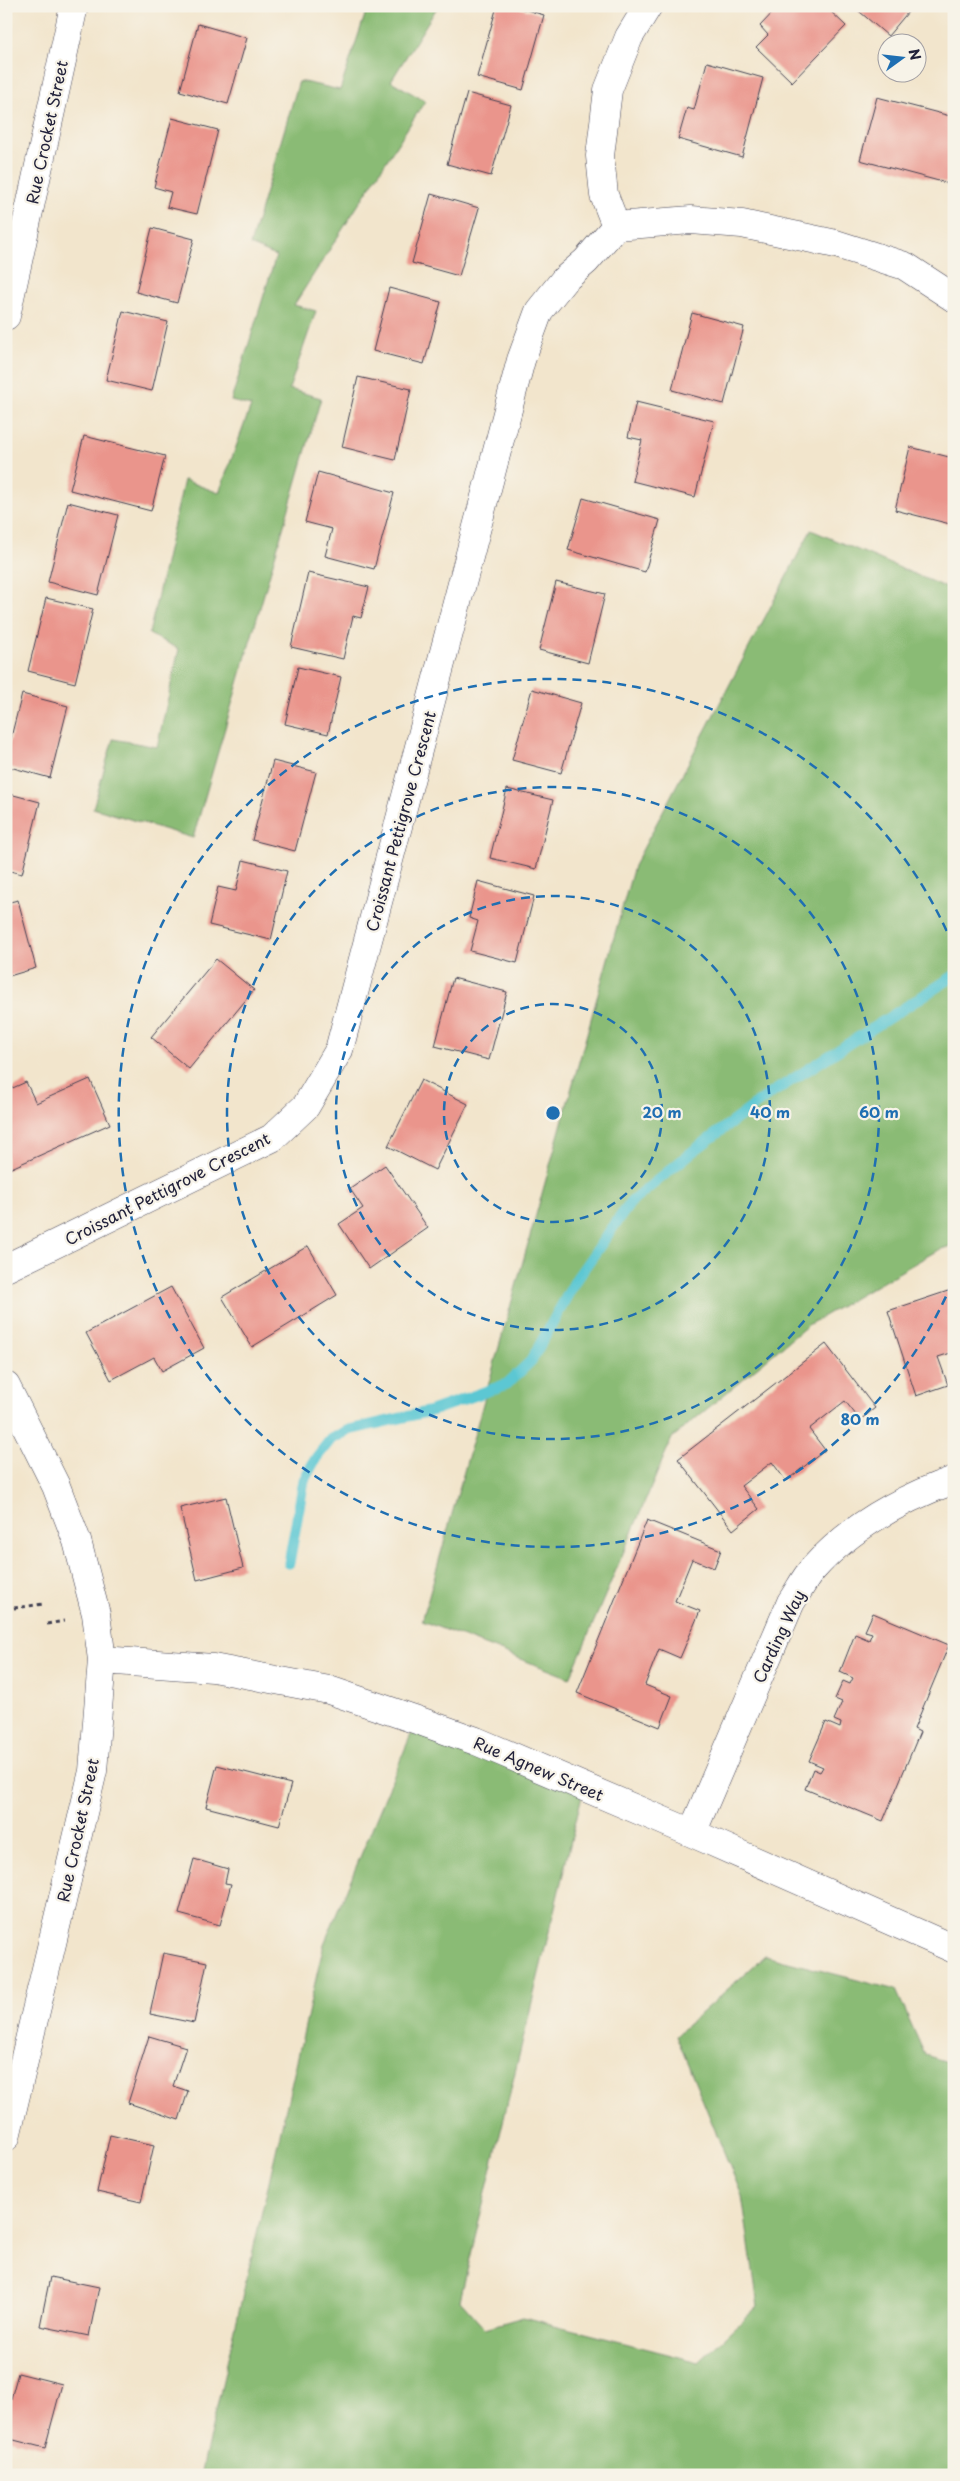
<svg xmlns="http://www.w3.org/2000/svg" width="960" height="2481" viewBox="0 0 960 2481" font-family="'Playpen Sans',sans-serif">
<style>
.forest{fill:#8abb75;stroke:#566e58}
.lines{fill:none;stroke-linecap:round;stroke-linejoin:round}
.stream{stroke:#5bc7d3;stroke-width:11}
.building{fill:#ea958c}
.minor-casing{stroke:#413f51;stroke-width:29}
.path{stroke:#413f51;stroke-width:3;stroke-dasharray:4 4;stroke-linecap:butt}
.minor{stroke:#fff;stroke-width:28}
.ring{fill:none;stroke:#1f6fb2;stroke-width:2.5;stroke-dasharray:9 6}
.labels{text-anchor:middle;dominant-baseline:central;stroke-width:4.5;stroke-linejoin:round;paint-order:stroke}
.street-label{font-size:16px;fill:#22223b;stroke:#f7f3e8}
.centre{fill:#1f6fb2;stroke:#f7f3e8;stroke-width:2.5}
.ring-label{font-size:15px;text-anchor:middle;font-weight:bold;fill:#1f6fb2;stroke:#f7f3e8;stroke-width:4.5;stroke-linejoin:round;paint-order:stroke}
</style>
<rect width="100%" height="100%" fill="#f7f3e8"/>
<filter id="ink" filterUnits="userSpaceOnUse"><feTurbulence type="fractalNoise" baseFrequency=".02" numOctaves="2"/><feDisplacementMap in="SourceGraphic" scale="10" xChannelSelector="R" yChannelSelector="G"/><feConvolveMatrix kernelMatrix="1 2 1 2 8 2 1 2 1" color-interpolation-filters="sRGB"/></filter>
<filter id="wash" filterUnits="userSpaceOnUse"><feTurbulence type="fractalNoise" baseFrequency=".0096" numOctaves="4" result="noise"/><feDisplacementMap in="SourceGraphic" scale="20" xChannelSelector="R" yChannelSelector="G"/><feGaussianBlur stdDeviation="1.12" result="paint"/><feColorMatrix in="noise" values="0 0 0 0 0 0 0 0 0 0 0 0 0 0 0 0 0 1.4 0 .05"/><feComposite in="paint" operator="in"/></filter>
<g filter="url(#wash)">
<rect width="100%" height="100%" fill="#f2e5cc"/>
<!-- forest -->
<path class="forest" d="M368,6H438L391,81L425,101L294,305L316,311L289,389L321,398L193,838L93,808L113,739L157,747L179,649L149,634L184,480L219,493L251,406L231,401L276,256L250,245L299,81L340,90Z
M811,530L954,591V1245L938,1250L808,1325L672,1438L570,1678L422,1621L634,866Z
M417,1720L584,1787L460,2300L485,2328L523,2317L699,2362L758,2306L742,2196L676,2035L765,1956L896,1990L925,2055L954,2064V2475H201L324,1944Z"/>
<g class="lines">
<!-- stream -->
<path class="stream" d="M289,1563L304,1480L316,1458L331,1439L349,1430L431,1411L507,1384L531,1361L577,1278L630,1203L692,1152L770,1094L954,976"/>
</g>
<g id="blocks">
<!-- building -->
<path class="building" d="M497,6H513L544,15L523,90L477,77Z
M779,6H825L846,26L792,82L756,47L768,35L760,26Z
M853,6H913L888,36Z
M198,24L247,38L228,104L180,91Z
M707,62L763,78L742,157L678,139L687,108L694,110Z
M467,93L511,105L491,176L447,164Z
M877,97L954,117V170L950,184L860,160Z
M172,118L218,130L197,214L167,207L171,192L154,187Z
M431,194L479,208L459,276L412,263Z
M152,228L194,239L177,303L136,292Z
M389,288L441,302L424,364L373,351Z
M123,311L168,322L152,391L106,380Z
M692,313L744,327L724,404L672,390Z
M358,377L411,389L395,460L342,447Z
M636,402L714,421L695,497L632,481L642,440L628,437Z
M84,436L165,456L151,511L70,490Z
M953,438L954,525L895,510L910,447L949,457Z
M318,472L394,493L374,569L325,556L332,529L305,522Z
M583,498L660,520L645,572L568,550Z
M68,502L118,515L98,595L48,582Z
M308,573L369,587L361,618L353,616L343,659L291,647Z
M556,582L605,594L588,663L539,650Z
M46,598L93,609L75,683L28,671Z
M298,667L341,677L328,734L285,724Z
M532,689L581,703L561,773L512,760Z
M22,694L68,706L50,778L6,766V757Z
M273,761L316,772L295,851L252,840Z
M507,789L553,800L536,869L490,858Z
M6,793L40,802L22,874L6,870Z
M243,860L287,871L271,940L209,925L218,887L236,891Z
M478,881L534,896L517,963L470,951L478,921L469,918Z
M18,900L36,968L6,977V903Z
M216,959L254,990L189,1069L151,1037Z
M453,978L507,992L489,1060L435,1046Z
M90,1079L110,1124L7,1170L6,1091L26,1082L36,1103Z
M421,1080L468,1104L435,1170L388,1146Z
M385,1165L428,1228L369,1269L339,1224L363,1208L350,1189Z
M308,1246L337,1295L252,1347L222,1297Z
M171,1287L204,1348L162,1371L154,1357L111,1380L86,1333Z
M954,1289V1352L938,1357L948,1385L916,1396L888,1311Z
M826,1344L875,1408L860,1420L845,1401L809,1429L825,1450L786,1481L772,1462L741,1486L759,1509L733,1530L678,1459Z
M226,1497L243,1568L197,1580L180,1508Z
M647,1520L721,1550L714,1568L692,1559L675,1601L700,1611L680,1658L659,1649L645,1685L672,1696L660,1727L577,1693Z
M873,1613L949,1645L914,1729L920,1732L883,1821L805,1789L813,1769L820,1772L823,1767L809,1761L826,1722L840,1728L841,1723L834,1720L842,1702L835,1699L843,1681L850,1684L853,1678L840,1672L855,1634L869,1640L872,1633L865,1631Z
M217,1765L291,1784L279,1826L206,1807Z
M194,1859L228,1869L225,1883L231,1884L220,1925L179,1914Z
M163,1953L207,1962L194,2023L150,2014Z
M149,2036L186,2047L173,2086L188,2091L179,2120L128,2103Z
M110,2135L154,2145L141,2202L97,2192Z
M50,2277L99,2287L89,2336L40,2326Z
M18,2373L62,2384L45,2448L6,2438V2417Z"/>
</g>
</g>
<g filter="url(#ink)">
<use href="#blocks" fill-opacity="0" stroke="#413f51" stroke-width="1"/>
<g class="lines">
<!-- minor casing -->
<g class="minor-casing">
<path id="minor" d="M616,226L691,220L742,224L836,244L905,266L954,298
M616,226L604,195L600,156L608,90L629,37L648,6
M6,316L74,6
M6,1268L272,1138L306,1106L339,1050L521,360L539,311L564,280L586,261L616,226
M6,1386L56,1486L77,1541L96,1614L102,1660L93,1771L6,2137
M102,1660L213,1668L329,1690L417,1720L476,1741L692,1833L954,1949
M692,1833L791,1602C798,1592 804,1579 812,1570C851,1526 900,1499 954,1480"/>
</g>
<!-- path -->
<path class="path" d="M6,1609L44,1604
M47,1624L64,1621"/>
<!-- minor -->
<use href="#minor" class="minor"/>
</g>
</g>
<!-- distance rings -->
<g class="ring">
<circle cx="553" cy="1113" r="109"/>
<circle cx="553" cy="1113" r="217"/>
<circle cx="553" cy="1113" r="326"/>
<path d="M952 1283A434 434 0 1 1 952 943"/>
</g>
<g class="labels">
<!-- street labels -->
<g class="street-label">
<text transform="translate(46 132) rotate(-78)">Rue Crocket Street</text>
<text transform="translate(400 821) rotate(-75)">Croissant Pettigrove Crescent</text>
<text transform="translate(167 1188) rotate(-27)">Croissant Pettigrove Crescent</text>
<text transform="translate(778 1636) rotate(-65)">Carding Way</text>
<text transform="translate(539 1768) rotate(23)">Rue Agnew Street</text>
<text transform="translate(77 1830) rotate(-78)">Rue Crocket Street</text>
</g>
</g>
<circle cx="553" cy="1113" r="8" class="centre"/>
<g class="ring-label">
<text x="662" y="1118">20 m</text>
<text x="770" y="1118">40 m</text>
<text x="879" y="1118">60 m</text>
<text x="860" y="1425">80 m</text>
</g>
<!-- margin -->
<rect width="960" height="2481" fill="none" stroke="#f7f3e8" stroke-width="25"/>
<!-- north arrow -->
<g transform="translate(902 58) rotate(75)"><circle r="24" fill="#f7f3e8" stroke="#a29fa3"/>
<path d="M0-4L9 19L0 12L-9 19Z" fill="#1f6fb2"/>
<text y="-8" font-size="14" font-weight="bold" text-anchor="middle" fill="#22223b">N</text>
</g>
</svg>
